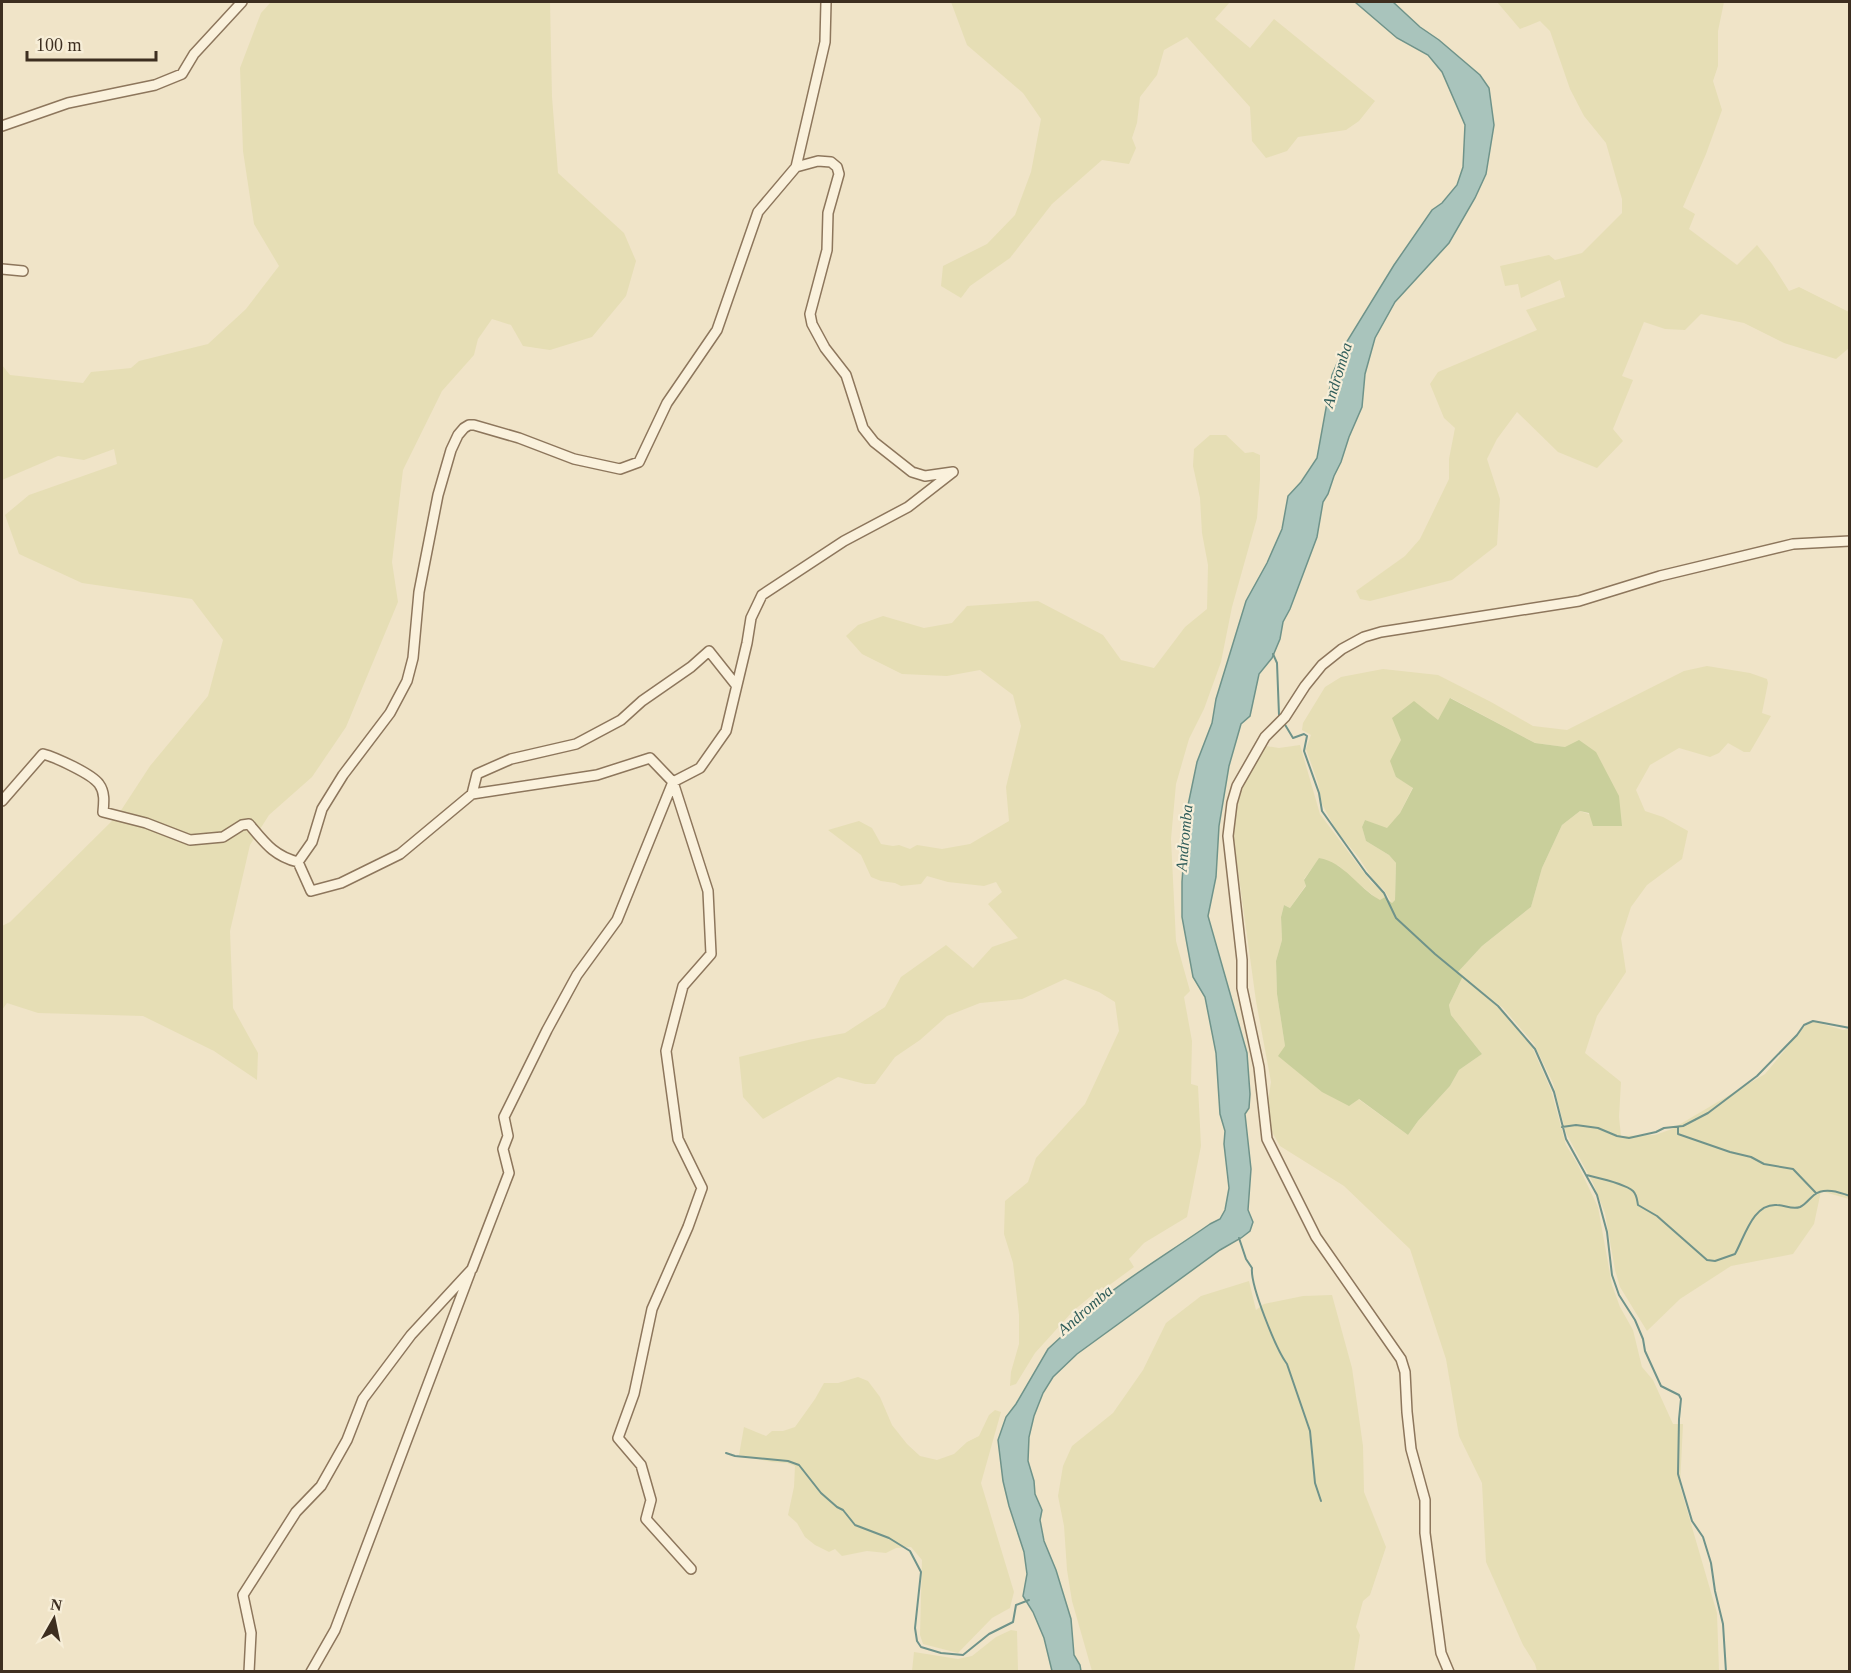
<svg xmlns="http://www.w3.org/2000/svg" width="1851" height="1673" viewBox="0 0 1851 1673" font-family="'Times New Roman',serif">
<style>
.farmland{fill:#e6deb5}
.green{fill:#c9cf9b}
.water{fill:#a9c4bc;stroke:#6f938a;stroke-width:1.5}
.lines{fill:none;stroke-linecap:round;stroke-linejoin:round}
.stream{stroke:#6f938a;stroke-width:2}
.minor-casing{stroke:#8d765c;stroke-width:12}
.minor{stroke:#faf1dc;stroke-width:9}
.labels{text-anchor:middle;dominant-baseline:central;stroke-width:4.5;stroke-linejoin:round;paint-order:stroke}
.water-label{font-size:16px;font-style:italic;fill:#2f5d5a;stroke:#f7eed8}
</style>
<rect width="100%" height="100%" fill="#f0e4c8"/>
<!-- farmland -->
<path class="farmland" d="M271,2H550L552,97L558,173L624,233L636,261L626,296L592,337L550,350L523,346L511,325L492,319L478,339L474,355L442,391L403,470L392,562L398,602L346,727L312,777L269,815L250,845L230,931L233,1008L258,1053L257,1080L214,1051L143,1016L38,1013L7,1003L2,1010V926L10,922L118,815L150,766L208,696L223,640L192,599L82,583L19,554L5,515L29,495L117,464L114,449L84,460L58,456L2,480V365L10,375L83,383L91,372L131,368L139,361L208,344L246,309L279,266L254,224L243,151L240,68L261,13Z
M951,2H1230L1215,19L1250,48L1274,19L1375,101L1359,121L1346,130L1298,137L1287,151L1266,158L1252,141L1250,107L1187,37L1164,50L1157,75L1140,97L1137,123L1132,138L1136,148L1129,164L1102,160L1052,204L1010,258L970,286L961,298L941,286L943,266L987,244L1015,215L1031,172L1041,119L1023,93L967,45Z
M1497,2H1724L1718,31V66L1713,81L1722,110L1706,154L1683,207L1695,214L1689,229L1737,265L1757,245L1772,264L1789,291L1799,287L1849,312V348L1836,359L1784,343L1744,323L1701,314L1685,330L1665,329L1644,322L1622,376L1633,380L1613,429L1623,441L1597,468L1558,452L1517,412L1497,439L1487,459L1500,499L1497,545L1452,580L1370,601L1360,599L1356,591L1405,556L1420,539L1449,479V459L1455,428L1444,418L1430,384L1438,372L1537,330L1526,310L1565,297L1560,280L1521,298L1518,284L1505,286L1500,266L1549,255L1555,260L1582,253L1622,213V199L1606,143L1584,116L1570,89L1550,31L1540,21L1520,29Z
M1210,435H1226L1245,453L1253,452L1260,455V479L1257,518L1232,607L1221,662L1204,709L1189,739L1176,784L1171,839L1176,941L1190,991L1184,997L1192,1041L1191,1084L1198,1086L1201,1146L1187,1217L1144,1243L1129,1259L1134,1267L1104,1289L1102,1287L1073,1311L1035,1353L1016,1384L1010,1386L1011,1372L1019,1344V1315L1013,1263L1004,1234L1005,1201L1028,1182L1036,1158L1085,1104L1119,1031L1115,1002L1099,992L1065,979L1022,999L980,1003L947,1016L920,1040L895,1057L875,1084H865L838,1077L763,1119L743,1097L739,1057L808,1040L845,1033L885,1007L901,977L946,945L973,968L992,947L1018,938L988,904L1002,892L996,882L984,886L948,882L927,876L921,884L901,886L895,883L881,881L871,877L861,855L828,830L859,821L872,828L881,844L893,846L899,845L910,849L917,845L942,849L970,844L1009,821L1006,787L1021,726L1013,695L980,670L947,676L902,674L862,654L846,636L858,625L883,616L924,628L952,623L967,606L1038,601L1103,635L1121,660L1154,668L1185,627L1207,609L1208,565L1202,533L1200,498L1193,466L1194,449Z
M1707,666L1750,673L1767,679L1768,683L1762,713L1771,716L1750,752H1744L1728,743L1719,753L1710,757L1679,748L1650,765L1636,790L1645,811L1663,817L1688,831L1682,859L1647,885L1631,907L1621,938L1626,972L1597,1016L1585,1053L1621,1082L1619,1117L1621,1136L1655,1135L1672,1129L1765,1074L1804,1027L1812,1021L1843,1030L1849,1029V1199L1821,1191L1814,1224L1793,1254L1731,1266L1680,1299L1647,1331L1620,1287L1615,1270L1605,1213L1593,1183L1566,1133L1553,1083L1534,1044L1503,1008L1471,983L1507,1016L1532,1047L1551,1090L1566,1145L1577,1163L1598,1207L1612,1285L1620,1307L1633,1330L1642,1367L1653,1380L1673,1424H1683L1680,1486L1717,1613L1719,1671H1537L1535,1664L1523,1645L1486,1562L1482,1483L1459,1436L1446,1359L1410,1249L1344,1186L1280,1146L1271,1130L1267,1108L1271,1082L1256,1001L1233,834L1234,798L1266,746L1279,748L1300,745L1320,814L1371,882L1384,893L1385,897L1380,901L1349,876L1339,866L1319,859L1304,879L1306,885L1290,908L1284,905L1281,917L1282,940L1276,961L1277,994L1285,1046L1408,1135L1418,1121L1450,1086L1459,1070L1482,1054L1451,1015L1449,1005L1463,976L1458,972L1482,946L1531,907L1542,868L1562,825L1580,811L1622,826L1565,747L1535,743L1451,698L1438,720L1401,740L1396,777L1413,787L1400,813L1387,829L1365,820L1362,827L1366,841L1389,855L1396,863L1395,900L1392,903L1384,890L1374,881L1359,858L1336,830L1322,804L1318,783L1306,749L1311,735L1302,730L1303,723L1325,687L1341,677L1383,669L1438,675L1491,702L1533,726L1567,730L1684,671Z
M1249,1281L1256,1310L1264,1304L1303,1296L1332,1295L1352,1368L1363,1446L1364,1492L1386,1547L1370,1595L1363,1601L1356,1627L1360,1635L1354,1671H1092L1072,1601L1067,1570L1064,1526L1058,1496L1063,1466L1072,1446L1113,1413L1143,1370L1166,1323L1201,1296Z
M858,1377L868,1381L880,1397L892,1425L907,1444L920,1456L937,1460L954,1454L967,1442L979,1436L989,1415L995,1410L1001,1412L981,1483L1014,1592L1010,1608L992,1618L958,1653L923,1644L920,1635L922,1560L911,1547L896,1548L886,1553L867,1551L842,1556L835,1549L829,1552L815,1545L805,1537L797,1523L788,1515L794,1487L795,1466L787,1463L772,1462L739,1455L744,1427L766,1436L772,1431H783L795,1427L815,1399L824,1383H838Z
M1011,1630L1017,1631L1018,1671H912L914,1652L958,1659L972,1656L996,1637Z"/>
<!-- green -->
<path class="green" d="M1450,698L1535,743L1565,747L1579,740L1596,752L1619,796L1622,826H1593L1589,813L1580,811L1562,825L1542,868L1531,907L1482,946L1458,972L1463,976L1449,1005L1451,1015L1482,1054L1459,1070L1450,1086L1418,1121L1408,1135L1359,1099L1349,1106L1322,1092L1278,1056L1285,1046L1277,994L1276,961L1282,940L1281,917L1284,905L1290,908L1306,886L1304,880L1319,858C1344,862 1358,888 1380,900L1385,897L1392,903L1395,900L1396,863L1389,855L1366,841L1362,827L1365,820L1387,828L1400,813L1413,788L1396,777L1390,761L1401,740L1392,718L1414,701L1438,720Z"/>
<!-- water -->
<path class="water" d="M1355,2H1393L1420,27L1439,40L1480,75L1489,88L1494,125L1486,174L1475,198L1449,243L1395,302L1375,338L1365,374L1362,407L1349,437L1341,462L1334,476L1328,494L1323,502L1317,537L1290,609L1283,622L1280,639L1272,658L1259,674L1250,716L1241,724L1229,766L1219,826L1216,877L1208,916L1247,1053L1250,1094L1249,1108L1245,1114L1251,1169L1248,1210L1253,1222L1250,1231L1241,1238L1220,1250L1077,1354L1053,1377L1043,1393L1034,1416L1029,1437L1028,1461L1034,1481L1035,1494L1042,1510L1040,1520L1044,1541L1056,1570L1071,1619L1074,1655L1080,1665L1081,1671H1052L1044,1638L1033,1612L1023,1596L1027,1574L1024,1552L1009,1506L1003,1481L998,1440L1006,1417L1016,1404L1048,1349L1062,1336V1332C1077,1327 1078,1317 1090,1308C1128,1277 1170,1252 1210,1224L1220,1219L1225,1210L1229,1188L1224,1144L1225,1131L1220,1114L1216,1053L1205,997L1193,977L1182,917V882L1187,810L1197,762L1212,723L1216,699L1246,601L1267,563L1282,529L1288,496L1301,482L1317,458L1332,375L1346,343L1394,265L1432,210L1442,203L1457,185L1463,167L1465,125L1442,72L1428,55L1397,38Z"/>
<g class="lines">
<!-- stream -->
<path class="stream" d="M1273,654L1277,663L1279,715L1281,719
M1284,723L1293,738L1304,734L1307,736L1304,751L1319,793L1322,811L1366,873L1384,893L1396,918L1435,954L1498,1006L1535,1049L1554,1092L1566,1139L1597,1195L1607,1232L1612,1275L1619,1295L1635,1320L1643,1339L1645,1351L1661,1386L1679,1395L1681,1399L1679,1419L1678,1474L1692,1521L1703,1537L1711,1563L1715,1591L1723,1624L1726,1672
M1562,1127L1576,1125L1598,1128L1617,1136L1629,1138L1656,1132L1664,1128L1683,1126L1708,1113L1757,1076L1797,1035L1804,1025L1813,1021L1850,1028
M1678,1127V1134L1730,1152L1751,1157L1764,1164L1793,1169L1816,1193
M1586,1175C1598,1178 1624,1183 1633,1191C1637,1195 1637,1200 1638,1205L1657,1216L1707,1260L1715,1261L1735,1254C1745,1236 1753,1203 1777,1205C1785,1205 1792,1210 1800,1207C1806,1204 1809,1199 1814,1195C1824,1187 1839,1192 1850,1196
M1239,1238L1246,1259L1252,1268C1250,1285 1276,1349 1287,1364L1310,1431L1315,1483L1321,1501
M726,1453L735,1456L788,1461L799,1465L821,1493L837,1507L843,1510L855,1525L889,1538L910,1551L921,1572L915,1628L917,1641L921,1647L941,1653L963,1655L989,1634L1013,1622L1016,1605L1029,1600"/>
<!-- minor casing -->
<g class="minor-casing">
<path id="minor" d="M2,126L68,103L155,85L182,74L194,54L242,2
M796,167L818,161L831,162L837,167L839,174L828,213L827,250L810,314L812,324L825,348L846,375L863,428L874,442L912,472L925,476L953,472
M2,269L23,271
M472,794L477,774L511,759L576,744L621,720L642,701L691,667L709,651L736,685
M2,801L43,754C55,757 92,774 99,784C105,792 104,802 103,812L146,823L190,840L223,837L242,825L249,824C265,843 274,856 298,862L312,842L322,809L343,775L390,713L407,681L413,658L419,592L438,495L451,450L458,435L464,428L469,425H474L519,438L574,459L620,469L639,462L667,403L717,330L758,212L796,167L825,42L826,2
M298,862L311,891L341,883L400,854L472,794L597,775L650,758L673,782L708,891L711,954L683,986L666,1051L678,1139L702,1188L688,1227L652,1309L634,1394L618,1438L641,1465L651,1500L646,1519L691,1569
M249,1672L251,1633L243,1595L296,1512L321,1486L347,1440L363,1399L411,1335L472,1269L509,1173L503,1149L508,1136L504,1117L547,1030L577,975L617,920L673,782L700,768L726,731L747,643L751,618L762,595L844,541L908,507L953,472
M311,1672L335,1630L470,1273
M1449,1672L1441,1653L1425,1533V1500L1411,1449L1407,1412L1405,1372L1401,1359L1316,1237L1267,1139L1259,1067L1242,988V960L1228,836L1232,803L1237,786L1265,737L1285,717L1305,686L1322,665L1342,649L1364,637L1381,632L1579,601L1660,576L1793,544L1850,541"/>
</g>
<!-- minor -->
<use href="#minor" class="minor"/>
</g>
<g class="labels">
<!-- water labels -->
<g class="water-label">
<text transform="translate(1337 375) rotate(-73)">Andromba</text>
<text transform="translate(1184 838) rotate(-85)">Andromba</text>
<text transform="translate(1085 1310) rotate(-41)">Andromba</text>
</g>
</g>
<!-- border -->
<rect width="1851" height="1673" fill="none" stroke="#3d2e20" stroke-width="6"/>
<!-- north arrow -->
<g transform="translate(54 1619) rotate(9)" stroke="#f7eed8" stroke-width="4.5" paint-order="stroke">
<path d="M0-4.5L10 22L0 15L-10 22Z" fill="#3d2e20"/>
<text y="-9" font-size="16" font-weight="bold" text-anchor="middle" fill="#3d2e20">N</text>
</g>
<!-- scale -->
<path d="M27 51v9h129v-9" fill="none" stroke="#3d2e20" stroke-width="3"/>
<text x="36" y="51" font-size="18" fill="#3d2e20" stroke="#f7eed8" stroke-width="4.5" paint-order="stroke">100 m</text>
</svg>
